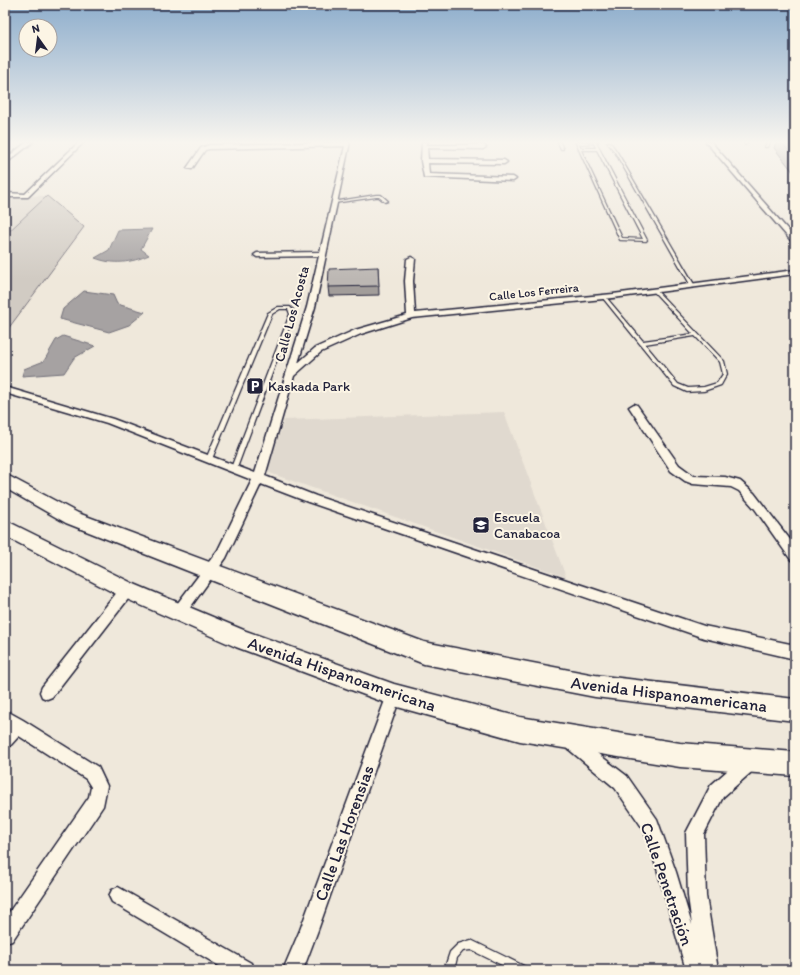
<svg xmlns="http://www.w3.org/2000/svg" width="800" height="975" viewBox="0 0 800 975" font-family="Itim,sans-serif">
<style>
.built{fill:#e0d9cf}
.green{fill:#d1cbc3;stroke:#7a767f}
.water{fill:#a6a2a2;stroke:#716f79}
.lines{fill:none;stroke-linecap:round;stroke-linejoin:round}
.lane-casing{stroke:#22223b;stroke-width:2.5}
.street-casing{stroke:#22223b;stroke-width:3}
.primary-casing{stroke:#22223b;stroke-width:3}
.lane{fill:#fcf5e5;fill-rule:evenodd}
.street{fill:#fcf5e5;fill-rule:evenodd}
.primary{fill:#fcf5e5;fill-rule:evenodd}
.wall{fill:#a29d9a;stroke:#22223b}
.building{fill:#bcb7b3;stroke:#22223b}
.labels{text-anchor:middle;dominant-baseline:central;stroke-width:4;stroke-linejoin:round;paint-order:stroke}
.far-street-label{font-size:12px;fill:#22223b;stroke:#fcf5e5}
.street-label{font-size:14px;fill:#22223b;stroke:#fcf5e5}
.poi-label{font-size:14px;fill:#22223b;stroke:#fcf5e5;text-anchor:start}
.near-street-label{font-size:17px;fill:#22223b;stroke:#fcf5e5}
</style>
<rect width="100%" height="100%" fill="#efe8db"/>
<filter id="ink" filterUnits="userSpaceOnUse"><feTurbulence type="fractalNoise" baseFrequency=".025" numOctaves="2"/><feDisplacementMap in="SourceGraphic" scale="8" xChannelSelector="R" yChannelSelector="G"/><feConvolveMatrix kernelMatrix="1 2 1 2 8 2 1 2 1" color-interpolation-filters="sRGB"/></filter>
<g filter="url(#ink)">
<!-- built -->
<path class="built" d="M5,195L47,196L5,235Z
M504,412L566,577L267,472L284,420Z"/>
<!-- green -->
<path class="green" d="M47,196L84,227L5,333V235Z"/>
<!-- water -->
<path class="water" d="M152,229L141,249L149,255C131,263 113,265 95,258L109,250L118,230Z
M84,291L113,295L117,304L145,312L129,325L109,332L60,319L63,309Z
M63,336L95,346L74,358L64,373L22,376L24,369L44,361L56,340Z"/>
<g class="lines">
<!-- lane casing -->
<g class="lane-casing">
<path id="lane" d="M558,142H560L563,149H561Z
M577,142H598L596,143L600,149V150L647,240L646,241L620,240L576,143ZM594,143L596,148H581L579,144ZM581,150H597L643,239L622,238Z
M607,142H610L617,152L695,286L694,287L691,286L615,152Z
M744,142H746L747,144L745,145Z
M767,142H770L767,147H765Z
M376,195H381L388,201L385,202L379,197H376L334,203L332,202Z
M654,290H656L724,361L727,374L721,385L704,391L687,392L674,386L602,297L605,296L643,341L693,334L654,292ZM695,336L720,362L723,374L717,383L704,387L688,388L678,384L645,344Z
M278,307H290L293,310L294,314L237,468L234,470L231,468L290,314L288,309H280L272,314L212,459L209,461L207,460L206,459L268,313Z
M471,940L526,967L528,970H512L471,950L463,951L457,958L454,970H444L450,952L458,944Z"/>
</g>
<!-- street casing -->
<g class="street-casing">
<path id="street" d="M27,142H33L5,164V159Z
M79,142H84L28,197H5V193L25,194Z
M350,142L315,307L298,363L315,348L355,330L407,315L405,281L407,259L411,257L415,259L413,281L415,313L613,294L795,270V274L613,298L412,318L361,334L321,352L294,376L265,476L316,496L704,626L795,645V659L704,638L308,502L261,484L226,558L184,616L179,618L174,616L172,612L174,608L218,550L252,480L107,423L5,393V387L113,419L255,473L307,307L319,256L257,257L254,255L257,253L320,252L345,146L209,149L205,150L192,169L187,168L201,148L209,145Z
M422,142H427V145H483L486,147L483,149L427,148L428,159L504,160L507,162L504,164L428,163L429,174L513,177L516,179L513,181L424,177L421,161Z
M706,142H711L795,238V244L793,243Z
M634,404L637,405L679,465L694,476L725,477L740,481L754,493L795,546V561L791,560L755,509L739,491L731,487L693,484L685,481L671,471L629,407Z
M127,584L132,586L133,590L132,594L52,697L47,699L42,697L40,692L42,687L122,586Z
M394,688L399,690L401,695L318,930L303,970H283L300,930L387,695L389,690Z
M5,710L23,720L98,767L107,786L103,806L12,941L5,943V918L89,797L91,787L86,779L19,736L10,746L5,749L6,727Z
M571,734L576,737L627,776L657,819L676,872L692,925L688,896L686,833L711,785L744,756L750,754L756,756L758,762L756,768L723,797L704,834L706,896L718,970H686L658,872L644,830L615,788L566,747L563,742L566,737Z
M118,887L251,963L254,970H226L112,902L109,896L112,890Z"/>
</g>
<!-- primary casing -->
<g class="primary-casing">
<path id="primary" d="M5,474L78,513L424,642L595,675L795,699V721L595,697L424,664L66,523L5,488Z
M5,520L134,584L246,631L394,684L520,717L680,743L795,752V776L680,767L520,741L394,706L236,647L120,596L5,536Z"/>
</g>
<!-- lane -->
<use href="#lane" class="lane"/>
<!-- street -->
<use href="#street" class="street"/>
<!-- primary -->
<use href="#primary" class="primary"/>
</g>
<!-- wall -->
<path class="wall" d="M776,142H795V173H794L774,148Z
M378,267L379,295L329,296L328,287Z"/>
<!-- building -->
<path class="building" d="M781,142H795V158Z
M378,267L379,286L328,287L329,269Z"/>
</g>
<!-- sky -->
<linearGradient id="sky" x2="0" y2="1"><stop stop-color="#8dadcc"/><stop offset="0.51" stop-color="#f8f5ef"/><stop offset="1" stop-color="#f8f5ef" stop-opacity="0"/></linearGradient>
<rect width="800" height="279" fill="url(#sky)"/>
<!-- icons -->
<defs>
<g id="parking-square" transform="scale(0.9)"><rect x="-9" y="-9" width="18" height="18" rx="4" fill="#22223b" stroke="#fcf5e5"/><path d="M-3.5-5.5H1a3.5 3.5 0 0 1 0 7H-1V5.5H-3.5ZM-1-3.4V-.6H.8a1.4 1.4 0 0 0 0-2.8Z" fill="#fff"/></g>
<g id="school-square" transform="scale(0.9)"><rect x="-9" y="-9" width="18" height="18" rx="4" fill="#22223b" stroke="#fcf5e5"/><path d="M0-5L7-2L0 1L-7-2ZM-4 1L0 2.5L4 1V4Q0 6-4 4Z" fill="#fff"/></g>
</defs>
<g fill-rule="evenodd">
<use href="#parking-square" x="255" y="386"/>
<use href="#school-square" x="481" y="525"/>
</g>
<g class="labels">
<!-- far-street labels -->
<g class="far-street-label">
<text transform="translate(534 292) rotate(-6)">Calle Los Ferreira</text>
</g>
<!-- street labels -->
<g class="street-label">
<text transform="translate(292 314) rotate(-75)">Calle Los Acosta</text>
</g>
<!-- poi labels -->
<g class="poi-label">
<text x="268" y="386">Kaskada Park</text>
<text x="494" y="517">Escuela<tspan x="494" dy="16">Canabacoa</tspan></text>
</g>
<!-- near-street labels -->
<g class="near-street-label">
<text transform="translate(342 674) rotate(19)">Avenida Hispanoamericana</text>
<text transform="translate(669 694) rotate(7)">Avenida Hispanoamericana</text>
<text transform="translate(344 833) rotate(-70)">Calle Las Horensias</text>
<text transform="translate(667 884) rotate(71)">Calle Penetración</text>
</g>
</g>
<!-- margin -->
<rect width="800" height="975" fill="none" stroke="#fcf5e5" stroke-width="20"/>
<rect x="10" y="10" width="780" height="955" fill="none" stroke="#22223b" stroke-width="1.5" filter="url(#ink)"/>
<!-- north arrow -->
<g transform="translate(38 38) rotate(346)"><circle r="19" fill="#fcf5e5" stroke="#a5a1a1"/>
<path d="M0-3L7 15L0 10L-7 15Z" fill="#22223b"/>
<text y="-6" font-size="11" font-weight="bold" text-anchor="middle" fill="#22223b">N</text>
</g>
</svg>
